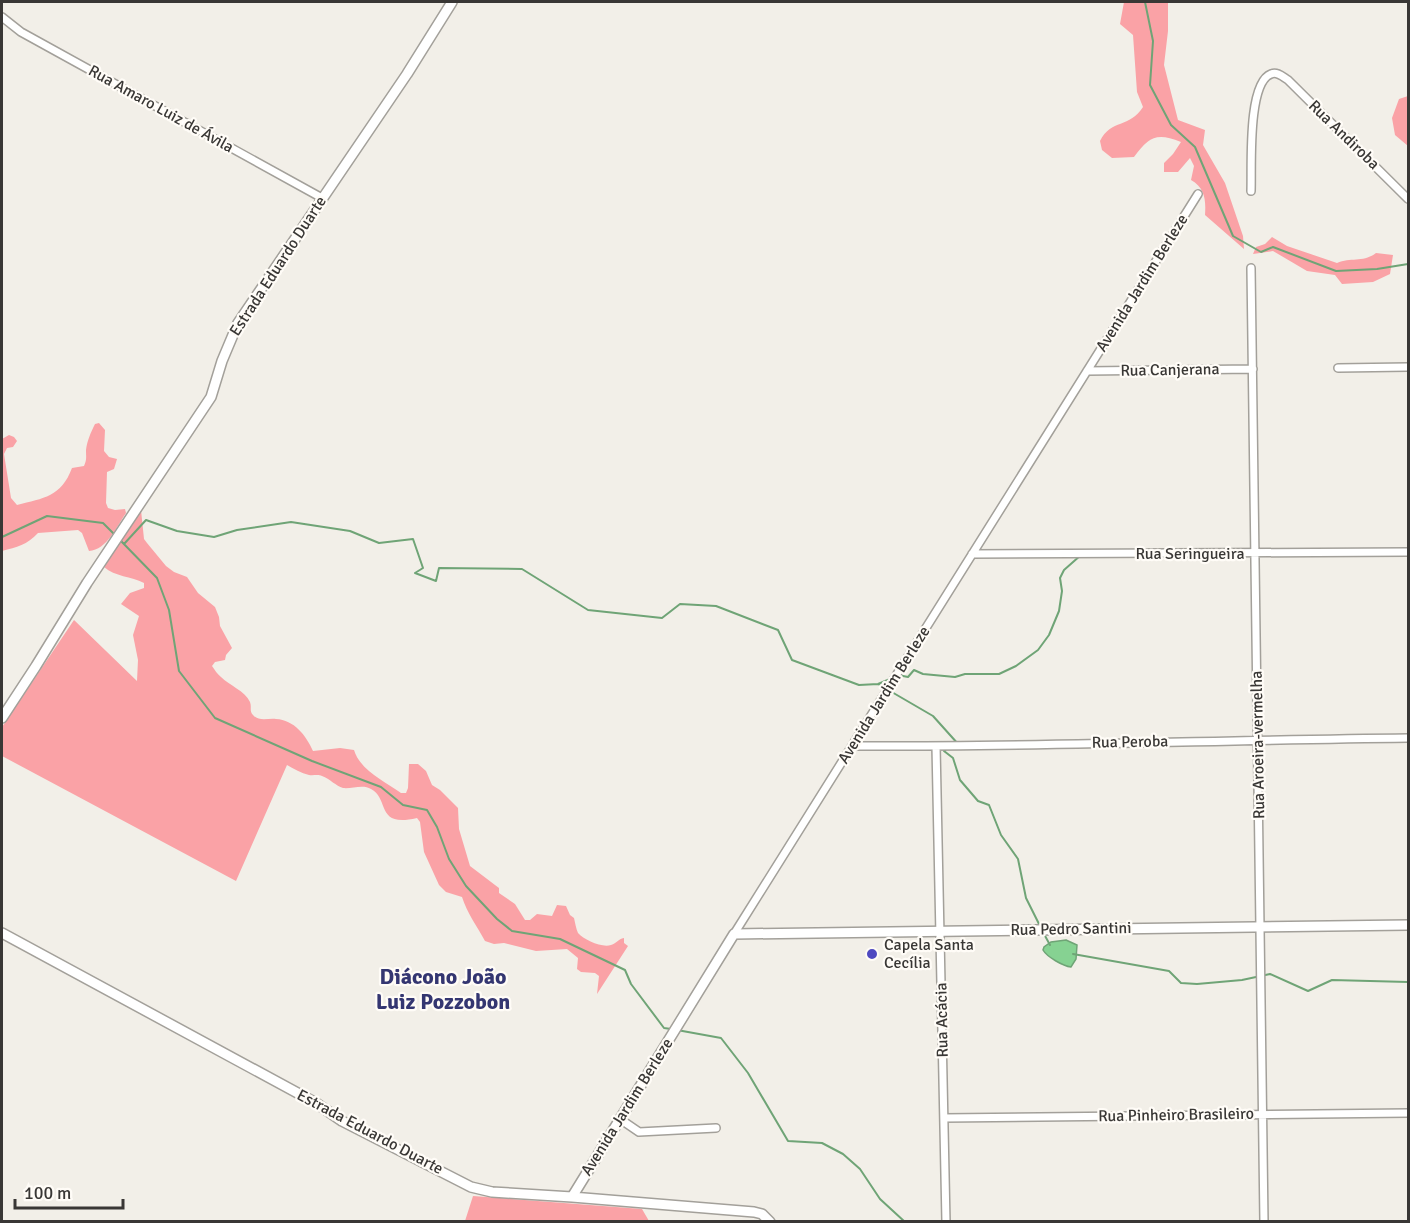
<svg xmlns="http://www.w3.org/2000/svg" width="1410" height="1223" viewBox="0 0 1410 1223" font-family="Signika,sans-serif">
<style>
.green{fill:#faa2a6}
.water{fill:#86d292;stroke:#6fa476;stroke-width:1.5}
.lines{fill:none;stroke-linecap:round;stroke-linejoin:round}
.stream{stroke:#6fa476;stroke-width:2}
.street-casing{stroke:#a3a09a;stroke-width:10}
.secondary-casing{stroke:#a3a09a;stroke-width:12}
.street{stroke:#fff;stroke-width:7}
.secondary{stroke:#fff;stroke-width:9}
.poi-dot{fill:#4e49c0;stroke:#fffcf7;stroke-width:2}
.labels{text-anchor:middle;dominant-baseline:central;stroke-width:4.5;stroke-linejoin:round;paint-order:stroke}
.street-label{font-size:16px;fill:#393735;stroke:#fffcf7}
.poi-label{font-size:16px;fill:#393735;stroke:#fffcf7;text-anchor:start}
.district-label{font-size:22px;font-weight:bold;fill:#343671;stroke:#fffcf7}
</style>
<rect width="100%" height="100%" fill="#f2efe8"/>
<!-- green -->
<path class="green" d="M1124,2H1168V31L1164,65L1178,120L1205,130L1203,145L1225,183L1243,236L1244,249L1205,215C1206,200 1205,188 1191,180L1194,166L1190,158L1178,172H1164V163L1173,154L1181,142C1156,132 1149,137 1134,157L1112,158L1102,150L1100,141C1111,119 1130,128 1143,107L1137,92L1133,35L1120,24Z
M1408,96V146L1395,135L1392,118L1399,99Z
M1272,237L1287,246L1337,263C1351,257 1363,263 1376,253L1393,255L1390,274L1373,282L1342,284L1335,275L1307,271L1273,251L1253,254L1256,247L1265,244Z
M99,423L105,430L104,451L109,457L117,459L114,469L107,472L106,503L108,508L115,510L125,509L126,513C117,526 107,550 89,551L82,533L78,530L38,533C27,545 17,547 2,551V439L9,435L14,437L17,441L13,447L7,448L4,454L11,498L17,505C44,498 61,497 72,468L84,466C87,459 86,457 86,450C87,441 91,432 95,424Z
M141,510L144,539L147,543L166,566L174,572L187,577L198,593L215,607L219,617L220,626L232,648L226,655L225,660L215,662L212,666C215,670 217,674 221,677C229,685 245,691 250,702C252,707 249,711 253,715C259,722 268,718 276,719C294,720 306,735 313,751L340,748L354,750C360,770 384,781 401,793H406L408,788L409,764H418L426,771L432,785L440,790L458,808L459,829L470,866L495,885L499,888V893L515,904L525,920H530L537,914L552,916L557,905L566,906L570,915L574,918C575,922 576,929 578,933C584,940 602,948 611,945C617,943 618,939 624,938V943L628,946L597,994L599,976L595,973L581,972L577,969L578,958L567,949L536,951L504,943L494,944L485,941C477,926 467,913 462,897L446,892L439,885L424,852L420,822L417,818C375,828 390,799 371,789C363,784 352,789 343,788C336,786 330,779 322,776C318,774 313,776 309,775C301,773 294,769 287,765L236,881L2,756V727L74,620L137,681L138,660L133,635L139,616L121,604L130,593L144,588V583C131,576 115,577 104,567Z
M473,1196L642,1209L649,1221H465Z"/>
<!-- water -->
<path class="water" d="M1066,940L1077,945L1076,959L1071,967C1063,966 1047,957 1043,950L1044,947L1051,942Z"/>
<g class="lines">
<!-- stream -->
<path class="stream" d="M1145,2L1153,41L1150,85L1171,125L1195,147L1233,236L1261,252L1273,247L1336,271L1377,269L1408,264
M2,537L47,516L103,523L116,536
M120,540L157,578L169,610L179,671L215,718L312,761L381,787L403,805L427,810L437,827L449,859L466,886L497,919L512,931L560,939L625,970L631,984L664,1028L671,1029
M124,544L146,520L177,531L214,537L237,530L291,522L350,531L379,543L413,539L423,568L415,573L436,581L439,568L522,569L588,610L662,618L680,604L716,606L778,630L792,660L859,685L878,684L890,679
M898,675L908,677L914,670L923,674L955,677L965,674H999L1016,666L1038,650L1049,635L1059,611L1062,591L1060,578L1064,570L1081,555
M878,684L933,716L959,745
M946,749L944,751L953,758L960,780L978,801L989,805L1001,835L1018,859L1026,898L1040,926
M1044,934L1050,945
M1073,954L1169,971L1181,983L1197,984L1242,980L1270,974L1308,991L1332,980L1408,982
M677,1030L721,1038L748,1073L788,1141L822,1143L843,1154L860,1169L880,1199L905,1222"/>
<!-- street casing -->
<g class="street-casing">
<path id="street" d="M2,17L21,32L322,198
M1251,191C1252,168 1247,83 1271,74C1277,71 1283,77 1288,80L1408,199
M1251,268L1264,1222
M1338,368L1408,367
M1087,371L1253,369
M972,554L1408,552
M852,746C1037,747 1223,740 1408,738
M936,746L946,1222
M734,934L1198,194
M944,1118L1408,1113
M620,1119L639,1132L716,1128"/>
</g>
<!-- secondary casing -->
<g class="secondary-casing">
<path id="secondary" d="M2,718L36,666L87,583L211,397L222,361L238,323L407,74L452,2
M2,933L316,1103L342,1121L471,1187L492,1192L572,1197L754,1212L762,1214L770,1222
M572,1197L734,934L1408,925"/>
</g>
<!-- street -->
<use href="#street" class="street"/>
<!-- secondary -->
<use href="#secondary" class="secondary"/>
</g>
<!-- markers -->
<circle class="poi-dot" cx="872" cy="954" r="6"/>
<g class="labels">
<!-- street labels -->
<g class="street-label">
<text transform="translate(161 109) rotate(29)">Rua Amaro Luiz de Ávila</text>
<text transform="translate(1344 135) rotate(44)">Rua Andiroba</text>
<text transform="translate(278 266) rotate(-57)">Estrada Eduardo Duarte</text>
<text transform="translate(1142 283) rotate(-58)">Avenida Jardim Berleze</text>
<text transform="translate(1170 370) rotate(-1)">Rua Canjerana</text>
<text x="1190" y="554">Rua Seringueira</text>
<text transform="translate(884 695) rotate(-58)">Avenida Jardim Berleze</text>
<text transform="translate(1130 742) rotate(-1)">Rua Peroba</text>
<text transform="translate(1258 745) rotate(-91)">Rua Aroeira-vermelha</text>
<text transform="translate(1071 929) rotate(-1)">Rua Pedro Santini</text>
<text transform="translate(942 1020) rotate(-91)">Rua Acácia</text>
<text transform="translate(627 1107) rotate(-58)">Avenida Jardim Berleze</text>
<text transform="translate(1176 1115) rotate(-1)">Rua Pinheiro Brasileiro</text>
<text transform="translate(370 1132) rotate(28)">Estrada Eduardo Duarte</text>
</g>
<!-- poi labels -->
<g class="poi-label">
<text x="884" y="945">Capela Santa<tspan x="884" dy="18">Cecília</tspan></text>
</g>
<!-- district labels -->
<g class="district-label">
<text x="443" y="976">Diácono João<tspan x="443" dy="25">Luiz Pozzobon</tspan></text>
</g>
</g>
<!-- border -->
<rect width="1410" height="1223" fill="none" stroke="#393735" stroke-width="6"/>
<!-- scale -->
<path d="M15 1199v9h108v-9" fill="none" stroke="#393735" stroke-width="3"/>
<text x="24" y="1199" font-size="18" fill="#393735" stroke="#fffcf7" stroke-width="4.5" paint-order="stroke">100 m</text>
</svg>
